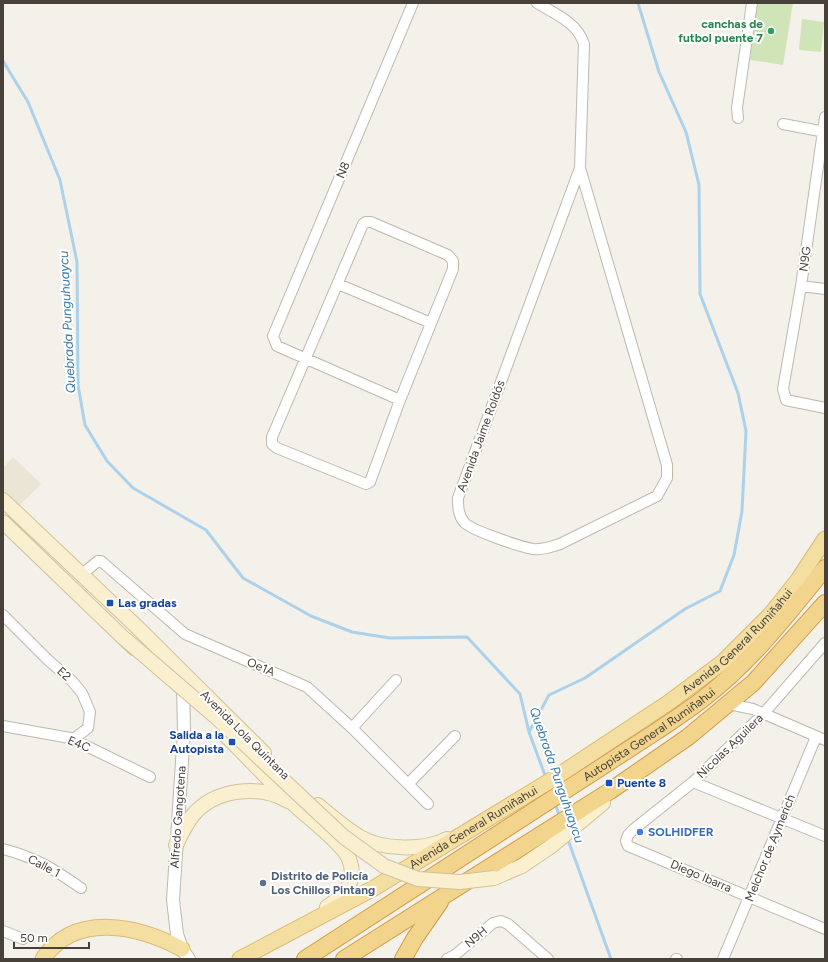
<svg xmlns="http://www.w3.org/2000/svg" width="828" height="962" viewBox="0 0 828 962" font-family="Figtree,sans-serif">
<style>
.education{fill:#ebe5d5}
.green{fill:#cfe4b7}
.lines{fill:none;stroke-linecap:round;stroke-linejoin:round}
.stream{stroke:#acd1ea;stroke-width:3}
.minor-casing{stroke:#beb8ad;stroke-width:12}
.tertiary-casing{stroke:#beb8ad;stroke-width:14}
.secondary-casing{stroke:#cfc39e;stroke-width:16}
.primary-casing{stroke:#dabb72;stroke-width:17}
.trunk-casing{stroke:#d09e48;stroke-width:18}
.minor{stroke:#fff;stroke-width:10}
.tertiary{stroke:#fff;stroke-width:12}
.secondary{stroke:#faefce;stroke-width:14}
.primary{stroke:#f5dea1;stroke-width:15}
.trunk{stroke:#f3d48c;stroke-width:16}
.secondary-bridge-casing{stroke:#cfc39e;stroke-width:16;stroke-linecap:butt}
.secondary-bridge{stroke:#faefce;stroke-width:14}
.leisure-dot{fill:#2e9e5b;stroke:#fff;stroke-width:1.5}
.transit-dot{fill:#1a4fb4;stroke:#fff;stroke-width:1.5}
.shop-dot{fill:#3f7fe0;stroke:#fff;stroke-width:1.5}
.service-dot{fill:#5c6f8a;stroke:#fff;stroke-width:1.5}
.labels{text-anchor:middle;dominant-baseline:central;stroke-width:4;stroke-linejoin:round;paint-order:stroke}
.leisure-label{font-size:12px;font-weight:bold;fill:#27864d;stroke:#fff;text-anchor:end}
.street-label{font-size:12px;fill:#474139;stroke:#fff}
.transit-label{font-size:12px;font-weight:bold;fill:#164399;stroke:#fff;text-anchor:start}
.shop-label{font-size:12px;font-weight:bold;fill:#366cbe;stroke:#fff;text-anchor:start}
.service-label{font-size:12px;font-weight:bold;fill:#4e5e75;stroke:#fff;text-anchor:start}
.water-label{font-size:13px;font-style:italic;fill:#3b7aaa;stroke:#fff}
</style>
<rect width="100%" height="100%" fill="#f4f1ea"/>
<!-- education -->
<path class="education" d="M13,457L41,484L19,506L3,491V468Z"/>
<!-- green -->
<path class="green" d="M757,3H793L783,65L750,60Z
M802,19L824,22L821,52L799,50Z"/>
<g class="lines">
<!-- stream -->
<path class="stream" d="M3,61L28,102L60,180L77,262L78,385L85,425L107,461L133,488L206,530L243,578L311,616L352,632L390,638L467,637L520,694L529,732L546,778
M529,732L549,695L585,678L685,609L720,591L734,555L742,511L746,431L738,393L700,294L699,185L686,132L659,72L638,3
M555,804L560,817
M567,837L611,959"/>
<!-- minor casing -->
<g class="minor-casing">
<path id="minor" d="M537,3C555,14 577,22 584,44L580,168L667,465V478L657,496L560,544C551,547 542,550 533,549C521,547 470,530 464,522C458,515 458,506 458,498L580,168
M825,117L801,286L783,389L786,400L825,408
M738,118L737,108L752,3
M783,124L825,132
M366,222H371L448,255L453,261V269L400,400L370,482L366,484L277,448L272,444V437L363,224Z
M338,284L431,323
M801,286L825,289
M400,400L277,346L273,336L413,3
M81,575L98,561H101L185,634L307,687L352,728L428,804
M3,615L48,660L72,681L82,693L90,712L88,728L75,738H70
M825,643L764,713L693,782L634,829L628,835L626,841L628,846L825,929
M728,704L753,709L825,740
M3,726L70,738L150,777
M352,728L396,680
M693,782L825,836
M408,784L455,736
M3,849C37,858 52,868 81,888
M3,931L23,939
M447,959L455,955L493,923L501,921L508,924L548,959
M676,959H677
M723,959L816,737"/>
</g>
<!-- tertiary casing -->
<g class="tertiary-casing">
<path id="tertiary" d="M183,683L184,731L173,900L177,934L182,949L189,959"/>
</g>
<!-- secondary casing -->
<g class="secondary-casing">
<path id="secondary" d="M3,500L136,626L264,753
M3,522L134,648
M224,734C249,758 272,784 298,808C310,819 344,845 349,859C358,881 344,896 327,907
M318,805C331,816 345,828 360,837C382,850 424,851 447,839
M176,845C181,834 186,824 193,815C215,789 259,784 288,801
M494,878L522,866L550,847L603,803"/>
</g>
<!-- primary casing -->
<g class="primary-casing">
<g id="primary">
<path d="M43,959C75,911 139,926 182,949"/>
<path id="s1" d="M240,959L374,888L553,779L668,703L723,662L771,614L798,580L825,539"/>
</g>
</g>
<!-- trunk casing -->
<g class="trunk-casing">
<g id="trunk">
<path id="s2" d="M305,959L657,731C673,720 689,710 704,698C751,662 788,614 825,568"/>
<path d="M344,959L610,791L688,737L753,683L825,603"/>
<path d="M403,959L415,938L440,902"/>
</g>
</g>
<!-- minor -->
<use href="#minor" class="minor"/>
<!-- tertiary -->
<use href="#tertiary" class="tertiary"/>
<!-- secondary -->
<use href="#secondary" class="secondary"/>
<!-- primary -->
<use href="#primary" class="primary"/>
<!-- trunk -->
<use href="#trunk" class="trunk"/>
<!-- secondary-bridge casing -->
<g class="secondary-bridge-casing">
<path id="secondary-bridge" d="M125,639L217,718L344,837L384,866L418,879L460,882L494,878"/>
</g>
<!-- secondary-bridge -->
<use href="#secondary-bridge" class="secondary-bridge"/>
</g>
<!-- markers -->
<circle class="leisure-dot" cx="771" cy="31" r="4"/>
<g class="transit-dot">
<rect x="106" y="599" width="8" height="8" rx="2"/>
<rect x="228" y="738" width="8" height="8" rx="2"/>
<rect x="605" y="779" width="8" height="8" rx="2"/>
</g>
<circle class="shop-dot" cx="640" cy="832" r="4"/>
<circle class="service-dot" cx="263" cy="883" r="4"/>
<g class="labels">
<!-- leisure labels -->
<g class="leisure-label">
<text x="763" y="24">canchas de<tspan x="763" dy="14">futbol puente 7</tspan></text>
</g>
<!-- street labels -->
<g class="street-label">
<text transform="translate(343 170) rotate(-67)">N8</text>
<text transform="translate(805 259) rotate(-82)">N9G</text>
<text transform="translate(481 436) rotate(-70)">Avenida Jaime Roldós</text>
<text stroke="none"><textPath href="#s1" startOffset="592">Avenida General Rumiñahui</textPath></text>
<text transform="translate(261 667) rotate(23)">Oe1A</text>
<text transform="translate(64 674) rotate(42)">E2</text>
<text stroke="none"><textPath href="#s2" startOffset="411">Autopista General Rumiñahui</textPath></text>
<text transform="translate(245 735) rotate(45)">Avenida Lola Quintana</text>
<text transform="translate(79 744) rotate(23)">E4C</text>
<text transform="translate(730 746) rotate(-44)">Nicolas Aguilera</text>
<text transform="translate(178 817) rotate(-86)">Alfredo Gangotena</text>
<text stroke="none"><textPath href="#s1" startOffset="268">Avenida General Rumiñahui</textPath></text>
<text transform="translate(770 848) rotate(-68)">Melchor de Aymerich</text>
<text transform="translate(44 866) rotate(28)">Calle 1</text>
<text transform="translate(701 876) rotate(23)">Diego Ibarra</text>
<text transform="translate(476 937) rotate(-40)">N9H</text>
</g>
<!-- transit labels -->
<g class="transit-label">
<text x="118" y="603">Las gradas</text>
<text x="224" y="735" text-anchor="end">Salida a la<tspan x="224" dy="14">Autopista</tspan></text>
<text x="617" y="783">Puente 8</text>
</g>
<!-- shop labels -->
<g class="shop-label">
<text x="648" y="832">SOLHIDFER</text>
</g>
<!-- service labels -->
<g class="service-label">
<text x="271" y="876">Distrito de Policía<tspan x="271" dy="14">Los Chillos Pintang</tspan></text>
</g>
<!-- water labels -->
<g class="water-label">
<text transform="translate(67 322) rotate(-93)">Quebrada Punguhuaycu</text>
<text transform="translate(557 775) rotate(71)">Quebrada Punguhuaycu</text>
</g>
</g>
<!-- border -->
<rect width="828" height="962" fill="none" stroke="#474139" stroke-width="8"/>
<!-- scale -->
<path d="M14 942v6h75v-6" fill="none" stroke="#474139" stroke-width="2"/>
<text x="20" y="942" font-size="12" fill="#474139" stroke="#ffffff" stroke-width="3" paint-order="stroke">50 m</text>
</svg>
